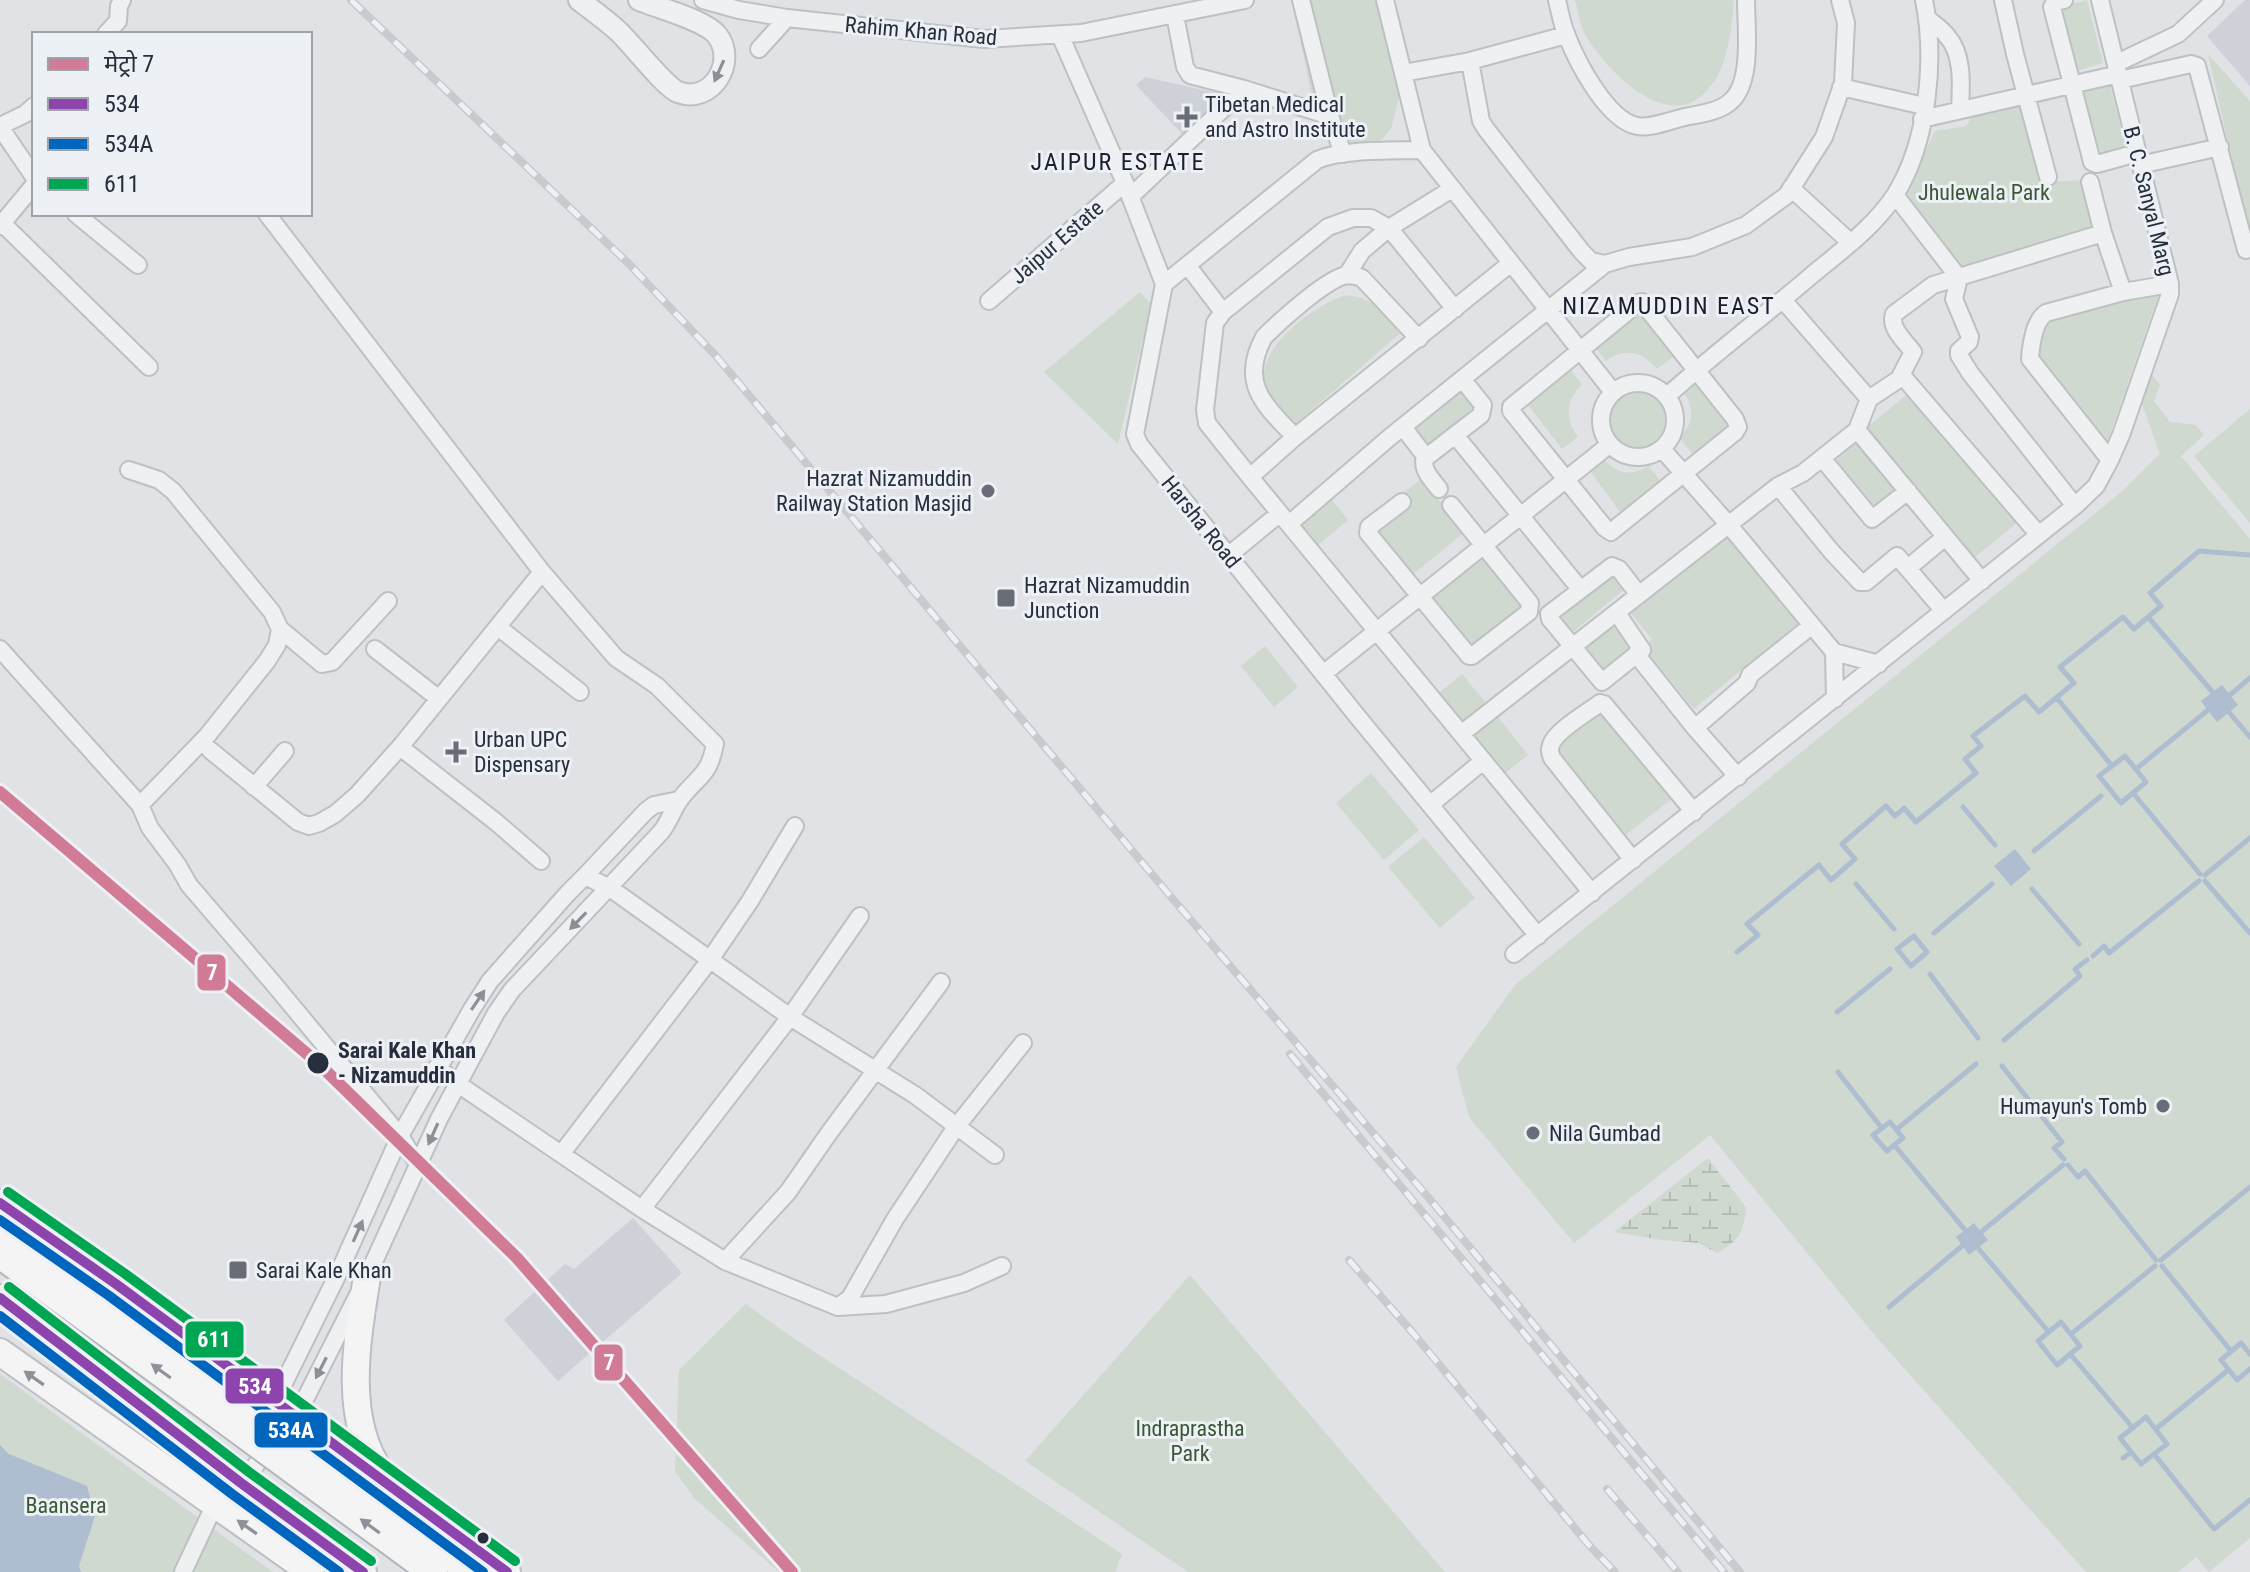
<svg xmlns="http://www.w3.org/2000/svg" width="2250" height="1572" viewBox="0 0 2250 1572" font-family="'Roboto Condensed','Noto Sans Devanagari',sans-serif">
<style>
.built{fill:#ced1d8}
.wetland{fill:url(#wetland-marsh)}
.green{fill:#d0d9d0}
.water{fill:#aebdcf}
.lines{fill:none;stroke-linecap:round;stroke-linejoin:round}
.stream{stroke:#aebdcf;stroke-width:5}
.minor-casing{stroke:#bec0c3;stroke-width:20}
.tertiary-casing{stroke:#bec0c3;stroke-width:24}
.primary-casing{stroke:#bcbfc2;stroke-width:30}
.minor{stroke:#eff0f1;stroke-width:16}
.tertiary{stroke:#eff0f1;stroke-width:20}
.primary{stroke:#f4f4f5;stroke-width:26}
.rail-casing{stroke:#c8cacd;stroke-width:8}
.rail{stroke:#edf0f5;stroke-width:5;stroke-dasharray:15;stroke-linecap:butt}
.trunk-bridge-casing{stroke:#b2b5b9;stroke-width:32;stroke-linecap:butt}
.trunk-bridge{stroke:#f4f4f5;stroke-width:28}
.bus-1-casing{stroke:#edf0f5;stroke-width:16}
.bus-2-casing{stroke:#edf0f5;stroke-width:16}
.bus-3-casing{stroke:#edf0f5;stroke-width:16}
.bus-1{stroke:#8e44ad;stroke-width:10}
.bus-2{stroke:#0065bd;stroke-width:10}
.bus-3{stroke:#00a651;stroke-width:10}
.metro-1-casing{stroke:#edf0f5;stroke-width:18}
.metro-1{stroke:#d17b96;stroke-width:12}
.oneway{fill:#8b8f97}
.oneway2{fill:#8e9199}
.poi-dot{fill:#686d78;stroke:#edf0f5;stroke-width:3}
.stop-dot{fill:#272e3d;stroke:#edf0f5;stroke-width:3}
.labels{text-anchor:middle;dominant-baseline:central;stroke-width:6;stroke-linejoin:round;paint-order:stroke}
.street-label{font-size:22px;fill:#272e3d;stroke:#edf0f5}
.poi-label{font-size:22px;fill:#272e3d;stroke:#edf0f5;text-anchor:start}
.park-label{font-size:22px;fill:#3a5835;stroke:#edf0f5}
.stop-label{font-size:22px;font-weight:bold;fill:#272e3d;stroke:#edf0f5;text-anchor:start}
.neighbourhood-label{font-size:24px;letter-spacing:2px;fill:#1a1f2e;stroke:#edf0f5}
.line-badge{stroke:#edf0f5;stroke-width:3}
.badge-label{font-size:22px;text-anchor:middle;font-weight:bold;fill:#fff}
</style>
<defs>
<pattern id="wetland-marsh" width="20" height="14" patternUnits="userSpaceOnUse" patternTransform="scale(2)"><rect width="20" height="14" fill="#d0d9d0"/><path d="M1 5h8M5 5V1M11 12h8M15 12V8" fill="none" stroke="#b3bbb4"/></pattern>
</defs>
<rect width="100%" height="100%" fill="#e0e2e5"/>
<!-- built -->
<path class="built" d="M2245,0H2250V86L2207,36Z
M1145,77L1230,96L1185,137L1136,85Z
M633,1218L682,1273L558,1381L504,1320L565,1264L574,1269Z"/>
<!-- wetland -->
<path class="wetland" d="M1708,1158L1746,1207C1744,1232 1739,1241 1717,1253L1699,1243L1662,1240L1614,1232Z"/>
<!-- green -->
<path class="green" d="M1292,0H1376L1399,98L1391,129L1381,140L1365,149L1347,145L1332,138L1317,121Z
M1575,0H1734C1731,33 1728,75 1700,97C1660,129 1599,63 1583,30C1579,21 1578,10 1575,0Z
M2087,0L2103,63L2077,71L2060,7Z
M2208,54L2250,101V239Z
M2109,83L2126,146L2100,153L2083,90Z
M2019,100L2028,108L2047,182L2084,180L2098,228L1953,275L1944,244L1904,196L1935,131L1966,126L1978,108Z
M2160,291L2105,448L2035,358L2044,317Z
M1140,292L1151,304L1118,444L1044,372Z
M1346,295C1374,298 1385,312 1402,332L1294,425C1283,412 1265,394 1264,376C1263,343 1318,303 1346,295Z
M1638,311L1673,357L1657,369C1643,352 1625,347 1606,361L1594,346Z
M1571,370L1582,385C1565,400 1565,419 1578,437L1562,449L1527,404Z
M2150,373L2160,384L2154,401L2170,422L2196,425L2204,435L2181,456L2250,539V1538L2209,1572L2196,1557L2178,1572H2086L1878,1339L1710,1135L1574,1243L1469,1117L1456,1067L1515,985L2120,493L2160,454L2139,396Z
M1698,382L1734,425L1695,457L1679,437C1694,425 1695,409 1684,393Z
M1462,385L1477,405L1426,446L1410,427Z
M1607 419a29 29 0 1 1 58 0a29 29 0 1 1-58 0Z
M1910,392L2018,522L1974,558L1866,428Z
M2250,409V523L2194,456Z
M1858,442L1900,492L1878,510L1836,460Z
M1605,460C1618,475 1632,476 1649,466L1663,485L1623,516L1590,471Z
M1422,478L1465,532L1407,579L1364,525Z
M1329,496L1348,520L1317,546L1298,522Z
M1728,535L1801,621L1694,709L1643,647L1652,639L1631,614Z
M1485,552L1528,606L1470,653L1427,599Z
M1613,572L1626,588L1573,632L1560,616Z
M1617,623L1636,647L1605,672L1586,648Z
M1265,646L1298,687L1274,707L1241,666Z
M1462,674L1486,703L1463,722L1439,693Z
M1595,704L1678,794L1622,838L1558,757L1557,743Z
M1495,713L1528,755L1503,775L1470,733Z
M1371,773L1419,830L1384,860L1336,803Z
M1424,837L1475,898L1440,928L1388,867Z
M1190,1275L1445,1572H1188L1025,1461Z
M746,1304L780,1329L1122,1554L1115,1572H779L695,1499L675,1471L679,1370Z
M0,1374L273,1572H0Z"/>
<!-- water -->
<path class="water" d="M2222,685L2238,705L2217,722L2201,701Z
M2015,849L2031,869L2011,886L1994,866Z
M1974,1223L1988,1240L1969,1255L1956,1237Z
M0,1445L9,1454L87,1486L95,1516L79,1566L81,1572H0Z"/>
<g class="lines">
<!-- stream -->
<path class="stream" d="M2148,617L2216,696
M2230,695L2250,678
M2057,698L2112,766
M2227,710L2250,737
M2125,756L2146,782L2121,803L2099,776Z
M2136,769L2208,710
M2133,793L2200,874
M1963,807L1995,845
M2034,851L2101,796
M2205,875L2250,838
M2205,881L2250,933
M1856,884L1894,929
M2032,889L2079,944
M1934,933L1992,884
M1914,936L1927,952L1911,966L1897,949Z
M1737,952L1758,935L1747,924L1819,865L1831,880L1855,859L1842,844L1886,806L1895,816L1904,808L1916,822L1976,773L1965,759L1981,746L1973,736L2025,696L2039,712L2074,683L2060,667L2123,617L2134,629L2161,606L2150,593L2199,551L2250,555
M2093,956L2104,946L2109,953L2199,881
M1930,974L1978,1038
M1837,1012L1890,969
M2004,1040L2080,976L2075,969L2087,960
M2002,1066L2062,1142L2054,1148L2064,1159
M1838,1072L1881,1127
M1890,1122L1903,1138L1887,1151L1873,1135Z
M1897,1129L1976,1064
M1895,1146L1965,1230
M2068,1165L2078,1177L2085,1171L2156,1260
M1981,1232L2063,1165
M1978,1248L2048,1331
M2161,1260L2250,1187
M2162,1266L2231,1351
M1889,1307L1962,1246
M2061,1322L2080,1346L2057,1365L2038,1341Z
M2071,1334L2155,1266
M2250,1354L2241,1343L2221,1360L2237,1380L2250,1369
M2071,1355L2133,1428
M2146,1417L2167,1444L2141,1464L2120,1438Z
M2157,1428L2227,1371
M2154,1454L2214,1529L2250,1500
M2123,1458L2130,1453"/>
<!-- minor casing -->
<g class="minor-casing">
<path id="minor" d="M703,0L739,10L787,18L984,39L1081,33L1245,0
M1301,0L1330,116L1343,154
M1385,0L1422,150L1613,392
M1557,0C1560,12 1562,25 1567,36C1577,62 1607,120 1637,126C1650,129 1671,120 1685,117C1699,114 1720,112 1731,101C1753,82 1746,27 1746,0
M2003,0L2015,54L2048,177
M2064,0L2055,2L2052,7L2092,162L2097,164L2137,153
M1175,15L1185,67L1190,75L1244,89L1330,116
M1928,19C1934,24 1942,29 1947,36C1964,55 1961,86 1960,110
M106,34L118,21L119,6L122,0
M1060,35L1125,183L1164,284L1135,434L1139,444L1357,716L1538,936
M1566,35L1470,61L1481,121L1486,129L1582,252L1591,261L1605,264L1629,257L1692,247L1746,225L1787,195L1824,137L1843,83L1846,23L1840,0
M759,49L787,18
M2117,63L2178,34L2215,0
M1403,73L1470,61
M2120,80L2191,64L2197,66L2246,250
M1841,87L1924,106
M1922,119L2119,74
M0,126L25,114L34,106
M0,127L34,177
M2140,165L2220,147
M2090,182L2103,233L2123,292
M1791,188L1851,243
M1895,195L1959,278L1954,299L1970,337L1969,342L1959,351V355L1970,373L2075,506
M1130,197L1244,89
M76,214L138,265
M267,214L542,572L616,658L657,686L715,744C709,776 699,775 681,798C673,808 670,821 661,832L512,990L496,1013L439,1119L367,1277L296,1417L291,1424
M3,224L149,367
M0,226L34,185
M1511,263L1295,437L1250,477L1592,893
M1187,265L1223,312
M1347,275L1362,251L1389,228L1452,189
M1164,284L1317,160C1342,149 1393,151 1422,150
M989,301L1125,183
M1642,302L1735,419L1738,427L1735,432L1611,532L1605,528L1511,411V407L1638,303Z
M1899,379L1913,352C1905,341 1889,328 1894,314L1933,285L2103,233
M1601 420a37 37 0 1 1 74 0a37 37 0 1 1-74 0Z
M1667,396C1714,354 1764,316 1812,275C1841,251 1874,227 1895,195C1928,142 1936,60 1924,0
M1869,399L1899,379L1906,380L2039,535
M1403,427L1425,456H1428L1455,435L1580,589
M1857,430L1982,581
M1455,435L1481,415L1483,405L1462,379
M1295,437C1264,405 1239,383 1264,337C1280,321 1322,283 1343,276C1350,274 1355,275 1362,278L1419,339
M1662,449L1728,524L1834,652L1879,664
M1425,456C1421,470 1431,478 1439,489
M1822,458L1872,519L1908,491
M2110,460L2030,359C2031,345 2034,321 2046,313L2123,292L2170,284
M129,470L159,480L173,491L272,612L280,629L277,645L267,661L207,736L140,805
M1250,477L1207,423L1205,410L1215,323L1223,312L1328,227L1353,218H1371L1389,228L1455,309
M1778,486L1831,551L1860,582H1866L1897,556L1944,611
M1402,502L1369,527L1368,533L1469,656H1472L1529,612L1530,603L1451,505
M1289,524L1390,437L1605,264
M1228,556L1280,513
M1908,568L1945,537
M1617,613L1642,650L1602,682L1550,619L1549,614L1612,566L1619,569L1639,595
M498,627L580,692
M280,629L322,664L332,662L388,601
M0,649L140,805L150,828L177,864L189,885L273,983L400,1136L419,1166
M375,649L438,698
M1834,652L1835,699
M1636,654L1695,728L1738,777
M1323,674L1609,445
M1695,728L1747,683L1750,675L1811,626
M1461,734L1778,486L1803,473L1857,430L1869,399L1783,300
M400,747L496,822L541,861
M210,750L298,822L309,826L319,823L335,814L357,795L400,747L542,572
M254,787L285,751
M1431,804L1483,761
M1633,860L1552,758C1550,752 1549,751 1551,745C1555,731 1588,712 1600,703L1604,704L1694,812
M585,876L610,888L790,1017L915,1095L995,1155
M1514,954L2075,506L2096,486L2110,460L2121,435L2170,294V284L2100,0
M437,1067L458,1084L642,1209L725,1261L838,1307L886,1304L964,1283L1002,1266
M562,1153L709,961L750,901L795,826
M642,1209L790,1017L860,916
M725,1261L788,1192L829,1133L941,982
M838,1307L850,1298L895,1219L956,1127L1023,1043
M272,1407L338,1274L400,1136L472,1009L490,981L567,894L585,876L646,811L654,805L679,800
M241,1483L273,1444
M183,1572L215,1504"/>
</g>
<!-- tertiary casing -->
<g class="tertiary-casing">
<path id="tertiary" d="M579,0C592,10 606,20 618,31C631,43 665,87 678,92C711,105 738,62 717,35C705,20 658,8 639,0"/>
</g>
<!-- primary casing -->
<g class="primary-casing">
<path id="primary" d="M0,1203L116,1284L507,1572
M367,1277C357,1339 342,1421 382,1474
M0,1298L241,1483L363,1572
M0,1352L311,1572"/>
</g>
<!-- minor -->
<use href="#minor" class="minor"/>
<!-- tertiary -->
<use href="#tertiary" class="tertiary"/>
<!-- primary -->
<use href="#primary" class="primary"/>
<!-- rail casing -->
<g class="rail-casing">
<path id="rail" d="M351,0L628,263L716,356L1172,898L1428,1197L1740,1572
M1290,1054L1724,1572
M1349,1260L1413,1333L1588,1544L1615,1572
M1607,1489L1678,1572"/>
</g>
<!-- rail -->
<use href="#rail" class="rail"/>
<!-- trunk-bridge casing -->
<g class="trunk-bridge-casing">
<path id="trunk-bridge" d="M0,1229L472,1572
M0,1254L433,1572"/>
</g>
<!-- trunk-bridge -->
<use href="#trunk-bridge" class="trunk-bridge"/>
<!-- bus-1 casing -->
<g class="bus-1-casing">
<path id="bus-1" d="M0,1203L116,1284L507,1572
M0,1298L241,1483L363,1572"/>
</g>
<!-- bus-2 casing -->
<g class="bus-2-casing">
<path id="bus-2" d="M0,1220L108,1295L483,1572
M0,1316L232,1494L339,1572"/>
</g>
<!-- bus-3 casing -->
<g class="bus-3-casing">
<path id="bus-3" d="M8,1192L124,1273L515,1561
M9,1287L249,1472L371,1561"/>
</g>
<!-- bus-1 -->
<use href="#bus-1" class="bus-1"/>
<!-- bus-2 -->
<use href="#bus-2" class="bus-2"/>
<!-- bus-3 -->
<use href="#bus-3" class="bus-3"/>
<!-- metro-1 casing -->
<g class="metro-1-casing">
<path id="metro-1" d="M0,792L319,1064L517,1258L792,1572"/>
</g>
<!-- metro-1 -->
<use href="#metro-1" class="metro-1"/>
</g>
<!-- one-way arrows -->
<defs><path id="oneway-solid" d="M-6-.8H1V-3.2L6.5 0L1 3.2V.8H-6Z" transform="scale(2)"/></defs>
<g class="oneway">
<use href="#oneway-solid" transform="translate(719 71) rotate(114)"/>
<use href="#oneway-solid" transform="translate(578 921) rotate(134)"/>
<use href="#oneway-solid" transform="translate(478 1000) rotate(-56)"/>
<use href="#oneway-solid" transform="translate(433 1134) rotate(114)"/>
<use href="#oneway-solid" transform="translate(358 1231) rotate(-66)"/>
<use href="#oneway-solid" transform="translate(321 1368) rotate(117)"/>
</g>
<g class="oneway2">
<use href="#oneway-solid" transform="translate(161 1371) rotate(-144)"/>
<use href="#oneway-solid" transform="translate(34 1378) rotate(-145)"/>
<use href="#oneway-solid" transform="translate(370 1526) rotate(-144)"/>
<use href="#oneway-solid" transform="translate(247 1527) rotate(-145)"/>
</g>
<!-- markers -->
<g class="poi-dot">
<path d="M1183 105h8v8h8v8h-8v8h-8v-8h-8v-8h8z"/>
<circle cx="988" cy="491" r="8"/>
<rect x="996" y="588" width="20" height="20" rx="4"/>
<path d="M452 740h8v8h8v8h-8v8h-8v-8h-8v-8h8z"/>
<circle cx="2163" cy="1106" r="8"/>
<circle cx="1533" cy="1133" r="8"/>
<rect x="228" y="1260" width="20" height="20" rx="4"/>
</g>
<g class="stop-dot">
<circle cx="318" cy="1063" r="12"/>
<circle cx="483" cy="1538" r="7"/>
</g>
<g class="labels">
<!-- street labels -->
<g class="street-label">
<text transform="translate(921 31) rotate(5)">Rahim Khan Road</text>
<text transform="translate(2149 201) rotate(76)">B. C. Sanyal Marg</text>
<text transform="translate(1057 242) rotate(-41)">Jaipur Estate</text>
<text transform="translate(1201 522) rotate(51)">Harsha Road</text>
</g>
<!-- poi labels -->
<g class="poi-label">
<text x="1205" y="104">Tibetan Medical<tspan x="1205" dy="25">and Astro Institute</tspan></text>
<text x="972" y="478" text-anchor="end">Hazrat Nizamuddin<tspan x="972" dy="25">Railway Station Masjid</tspan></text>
<text x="1024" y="585">Hazrat Nizamuddin<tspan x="1024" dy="25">Junction</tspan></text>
<text x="474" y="739">Urban UPC<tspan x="474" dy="25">Dispensary</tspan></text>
<text x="2147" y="1106" text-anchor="end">Humayun's Tomb</text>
<text x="1549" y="1133">Nila Gumbad</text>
<text x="256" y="1270">Sarai Kale Khan</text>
</g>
<!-- park labels -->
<g class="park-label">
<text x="1984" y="192">Jhulewala Park</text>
<text x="1190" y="1428">Indraprastha<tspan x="1190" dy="25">Park</tspan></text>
<text x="66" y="1505">Baansera</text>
</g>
<!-- stop labels -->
<g class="stop-label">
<text x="338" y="1050">Sarai Kale Khan<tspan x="338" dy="25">- Nizamuddin</tspan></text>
</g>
<!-- neighbourhood labels -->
<g class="neighbourhood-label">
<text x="1118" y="162">JAIPUR ESTATE</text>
<text x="1669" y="306">NIZAMUDDIN EAST</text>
</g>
</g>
<g class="line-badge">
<rect x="196" y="953" width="31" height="39" rx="8" fill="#d17b96"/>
<rect x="184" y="1320" width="61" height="39" rx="8" fill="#00a651"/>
<rect x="593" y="1343" width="31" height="39" rx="8" fill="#d17b96"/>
<rect x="224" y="1367" width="61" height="38" rx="8" fill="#8e44ad"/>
<rect x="253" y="1411" width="76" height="38" rx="8" fill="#0065bd"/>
</g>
<g class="badge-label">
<text x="212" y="980">7</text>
<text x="214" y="1347">611</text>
<text x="609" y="1370">7</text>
<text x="255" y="1394">534</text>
<text x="291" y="1438">534A</text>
</g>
<!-- legend -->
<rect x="32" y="32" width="280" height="184" fill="#edf0f5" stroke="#9ea2ab" stroke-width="2"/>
<rect x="48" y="58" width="40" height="12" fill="#d17b96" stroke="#9ea2ab" stroke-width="2"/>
<text x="104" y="72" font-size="24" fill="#272e3d">मेट्रो 7</text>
<rect x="48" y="98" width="40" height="12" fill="#8e44ad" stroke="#9ea2ab" stroke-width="2"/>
<text x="104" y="112" font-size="24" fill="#272e3d">534</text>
<rect x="48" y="138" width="40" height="12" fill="#0065bd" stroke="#9ea2ab" stroke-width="2"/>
<text x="104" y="152" font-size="24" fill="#272e3d">534A</text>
<rect x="48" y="178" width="40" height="12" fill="#00a651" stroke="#9ea2ab" stroke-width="2"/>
<text x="104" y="192" font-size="24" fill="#272e3d">611</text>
</svg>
